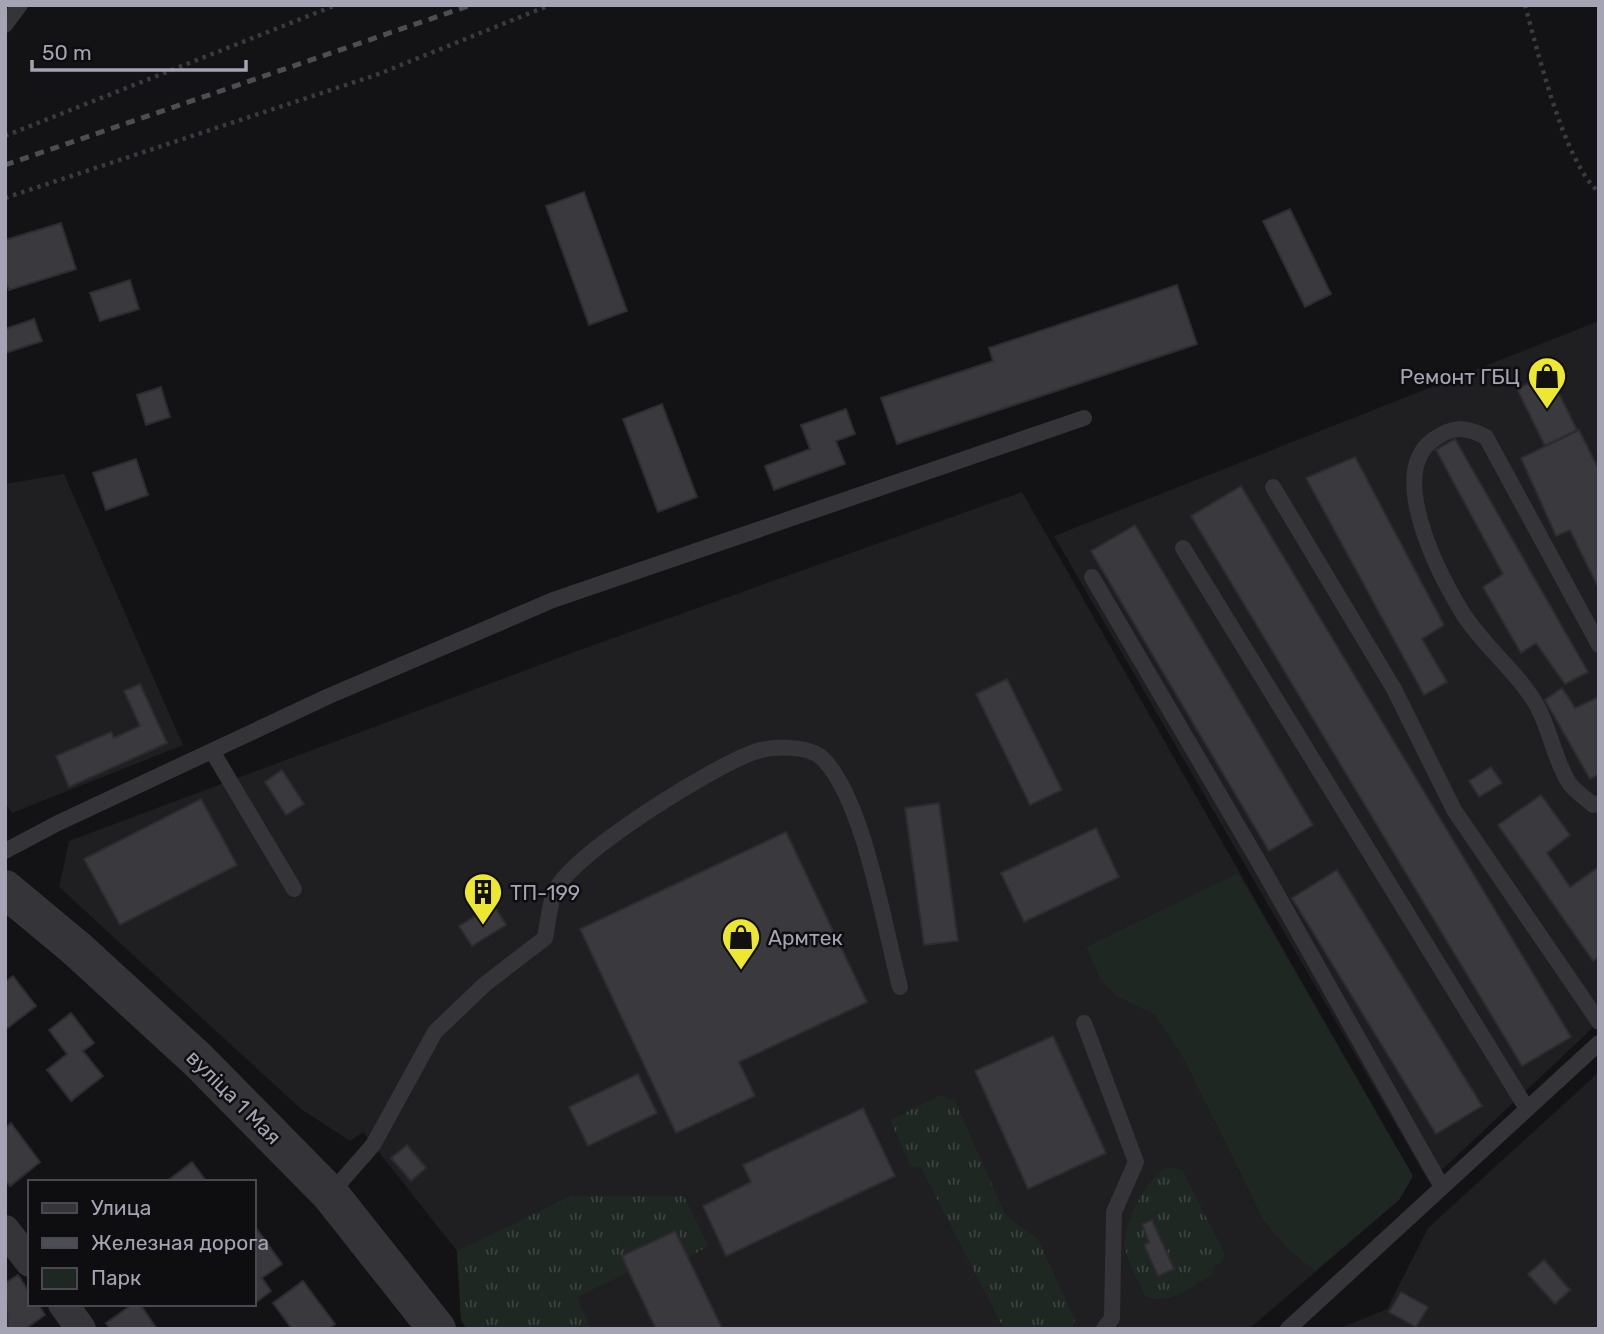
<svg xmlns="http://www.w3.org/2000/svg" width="1604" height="1334" viewBox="0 0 1604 1334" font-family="Rubik,sans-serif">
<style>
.built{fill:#1f1e21}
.grass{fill:url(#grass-tufts);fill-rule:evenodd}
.green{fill:#1f2722}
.building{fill:#3a393e;stroke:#2e2c30;stroke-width:2}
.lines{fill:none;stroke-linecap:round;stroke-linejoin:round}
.path{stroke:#3a3a40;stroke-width:4.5;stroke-dasharray:3.5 5;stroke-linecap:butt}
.service{stroke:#343439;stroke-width:16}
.minor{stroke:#343439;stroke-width:30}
.tertiary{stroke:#343439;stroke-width:38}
.rail{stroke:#4d4d54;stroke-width:5;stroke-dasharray:9 7;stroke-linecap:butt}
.labels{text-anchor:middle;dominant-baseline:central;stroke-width:5;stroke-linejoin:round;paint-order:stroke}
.poi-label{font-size:21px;fill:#a4a4b4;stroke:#0e0d0f;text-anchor:start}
.street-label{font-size:21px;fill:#a4a4b4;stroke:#0e0d0f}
</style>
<defs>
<pattern id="grass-tufts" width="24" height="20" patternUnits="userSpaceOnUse" patternTransform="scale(1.75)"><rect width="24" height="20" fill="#1f2722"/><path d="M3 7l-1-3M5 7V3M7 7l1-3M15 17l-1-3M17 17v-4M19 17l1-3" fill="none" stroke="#3d4340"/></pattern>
</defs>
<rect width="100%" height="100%" fill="#131214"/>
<!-- built -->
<path class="built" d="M1599,321V1022L1429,1182L1054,536Z
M64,474L183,745L12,813L5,803V484Z
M1022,492L1413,1176L1399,1200L1249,1329H467L461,1320L457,1251L363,1132L350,1141L301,1109L59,887L69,841L574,652Z
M1599,1072V1329H1338L1387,1309L1428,1228Z"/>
<!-- grass -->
<path class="grass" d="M941,1095L955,1101L1005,1214L1038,1239L1075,1320L1072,1329H1004L921,1168L911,1167L890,1120Z
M1166,1167L1182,1170L1225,1254L1221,1264H1215L1212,1275C1191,1287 1169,1306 1145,1296C1139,1281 1129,1265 1125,1249C1120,1227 1148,1178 1166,1167ZM1151,1220L1173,1269L1159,1276L1144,1245L1149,1242L1142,1225Z
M571,1196H684L708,1246L688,1258L675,1231L622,1256L629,1272L577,1297L591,1329H467L461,1320L457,1251Z"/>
<!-- green -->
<path class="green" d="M1238,873L1413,1176L1399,1200L1315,1271L1288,1249L1264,1221L1182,1055L1154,1014L1118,997L1100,979L1086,947Z"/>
<!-- building -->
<path class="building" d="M584,192L627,311L589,325L546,206Z
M1290,209L1331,294L1305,307L1263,221Z
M61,223L76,269L9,290L5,279V240Z
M130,280L139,309L100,321L90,293Z
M1177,285L1197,344L897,444L881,398L993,361L989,348Z
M34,319L42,341L5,353V329Z
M1549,373L1577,430L1545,446L1517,389Z
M161,387L170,417L146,425L137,395Z
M662,404L697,497L658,512L623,419Z
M846,409L855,434L836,441L845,464L774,490L765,466L810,449L801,425Z
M1579,430L1599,470V589L1570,530L1556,536L1521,458Z
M1455,439L1588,672L1565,684L1536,643L1521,653L1483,587L1503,574L1436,450Z
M1355,457L1444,625L1422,639L1447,682L1424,695L1306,478Z
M136,459L148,495L106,510L93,473Z
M1241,486L1571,1037L1522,1066L1191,516Z
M1135,525L1313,825L1269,851L1091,551Z
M1007,679L1062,790L1030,805L976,694Z
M140,684L167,743L69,787L56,756L111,732L114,738L140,726L124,691Z
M1562,688L1575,708L1599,697V774L1590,779L1545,700Z
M1491,767L1502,783L1479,797L1469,781Z
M282,770L304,804L286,815L265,782Z
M1541,795L1570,835L1547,853L1570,887L1599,867V957L1593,961L1498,825Z
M201,799L237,865L120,925L84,859Z
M939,803L958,941L924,945L905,808Z
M1096,828L1119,877L1024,922L1001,873Z
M786,832L867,1002L739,1062L755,1096L676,1133L580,929Z
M1337,870L1482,1106L1436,1134L1292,898Z
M494,905L506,925L472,946L459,926Z
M13,976L36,1006L5,1030V982Z
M71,1013L94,1043L83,1051L103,1076L71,1101L47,1070L67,1054L49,1030Z
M1053,1036L1106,1153L1028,1189L975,1071Z
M638,1074L657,1113L588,1146L569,1107Z
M863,1108L895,1176L726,1256L703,1206L751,1182L743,1165Z
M11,1123L40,1162L10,1186L5,1180V1128Z
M407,1145L426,1168L411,1181L391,1158Z
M192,1162L207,1182H166Z
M1152,1220L1174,1269L1158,1276L1144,1245L1149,1242L1142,1224Z
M254,1225L282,1264L262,1278L271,1291L254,1304Z
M675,1231L722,1328L720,1329H656L629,1272L622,1256Z
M1544,1260L1570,1290L1555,1304L1528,1274Z
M18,1275L30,1293V1304H38L45,1315L25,1329H8L5,1283Z
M303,1281L335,1324L329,1329H292L273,1303Z
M1401,1292L1428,1307L1416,1327L1389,1312Z
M133,1304H140L157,1329H110L106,1323Z"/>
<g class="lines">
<!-- path -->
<path class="path" d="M1525,5C1537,49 1565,165 1599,192
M5,136L336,5
M5,198L376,75L550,5"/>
<!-- service -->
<path class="service" d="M5,25L20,5
M1273,487L1394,689L1454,810L1599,1022
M1183,548L1527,1109
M1092,577L1260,864L1442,1187
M1599,645L1486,437C1464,426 1452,426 1433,440C1386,474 1440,576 1462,612C1482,645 1516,670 1536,704C1550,728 1554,759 1569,783C1575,791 1585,798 1593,805L1599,803
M212,751L294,889
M5,851L58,823L329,696L553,600L1084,418
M1084,1023L1136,1162L1114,1212L1112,1318L1104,1329
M330,1194L373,1145L435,1032L484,985L545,938C548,924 549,905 555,891C573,853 712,767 754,752C773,746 811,744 825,761C865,805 884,926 900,987
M1288,1329L1599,1043"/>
<!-- minor -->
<path class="minor" d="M5,1230L30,1262
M63,1304L81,1329"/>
<!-- tertiary -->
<path class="tertiary" d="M5,889L77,949L198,1060L330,1194L437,1329"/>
<!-- rail -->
<path class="rail" d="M5,165L471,5"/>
</g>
<!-- icons -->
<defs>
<g id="shop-pin" transform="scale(2.0125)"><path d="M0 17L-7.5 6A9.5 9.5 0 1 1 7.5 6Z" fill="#eee730" stroke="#0e0d0f"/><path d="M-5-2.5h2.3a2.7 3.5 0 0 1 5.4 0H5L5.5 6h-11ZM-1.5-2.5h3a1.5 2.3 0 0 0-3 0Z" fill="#111"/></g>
<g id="building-pin" transform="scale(2.0125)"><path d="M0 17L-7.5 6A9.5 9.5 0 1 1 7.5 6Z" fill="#eee730" stroke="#0e0d0f"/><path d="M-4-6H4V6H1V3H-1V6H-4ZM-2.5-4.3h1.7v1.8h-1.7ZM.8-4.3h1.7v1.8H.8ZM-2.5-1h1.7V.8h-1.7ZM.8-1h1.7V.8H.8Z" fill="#111"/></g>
</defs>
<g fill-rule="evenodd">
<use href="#shop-pin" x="1547" y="376"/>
<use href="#building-pin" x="483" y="892"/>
<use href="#shop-pin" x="741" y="937"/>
</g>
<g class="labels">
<!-- poi labels -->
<g class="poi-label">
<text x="1520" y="376" text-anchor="end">Ремонт ГБЦ</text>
<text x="510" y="892">ТП-199</text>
<text x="768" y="937">Армтек</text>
</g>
<!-- street labels -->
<g class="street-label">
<text transform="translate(234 1097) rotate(45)">вуліца 1 Мая</text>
</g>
</g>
<!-- border -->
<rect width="1604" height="1334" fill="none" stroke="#a4a4b4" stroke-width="14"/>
<!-- legend -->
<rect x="28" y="1180" width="228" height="126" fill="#0e0d0f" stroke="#4a4951" stroke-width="2"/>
<rect x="42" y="1203" width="35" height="10" fill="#343439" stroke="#4a4951" stroke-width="2"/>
<text x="91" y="1215" font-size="21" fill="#a4a4b4">Улица</text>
<rect x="42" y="1238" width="35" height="10" fill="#4d4d54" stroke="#4a4951" stroke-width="2"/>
<text x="91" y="1250" font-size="21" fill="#a4a4b4">Железная дорога</text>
<rect x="42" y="1268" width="35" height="21" fill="#1f2722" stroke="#4a4951" stroke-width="2"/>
<text x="91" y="1285" font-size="21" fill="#a4a4b4">Парк</text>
<!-- scale -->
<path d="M32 60v10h214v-10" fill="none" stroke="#a4a4b4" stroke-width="3.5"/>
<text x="42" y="60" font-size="21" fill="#a4a4b4" stroke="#0e0d0f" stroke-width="5" paint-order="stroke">50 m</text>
</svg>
